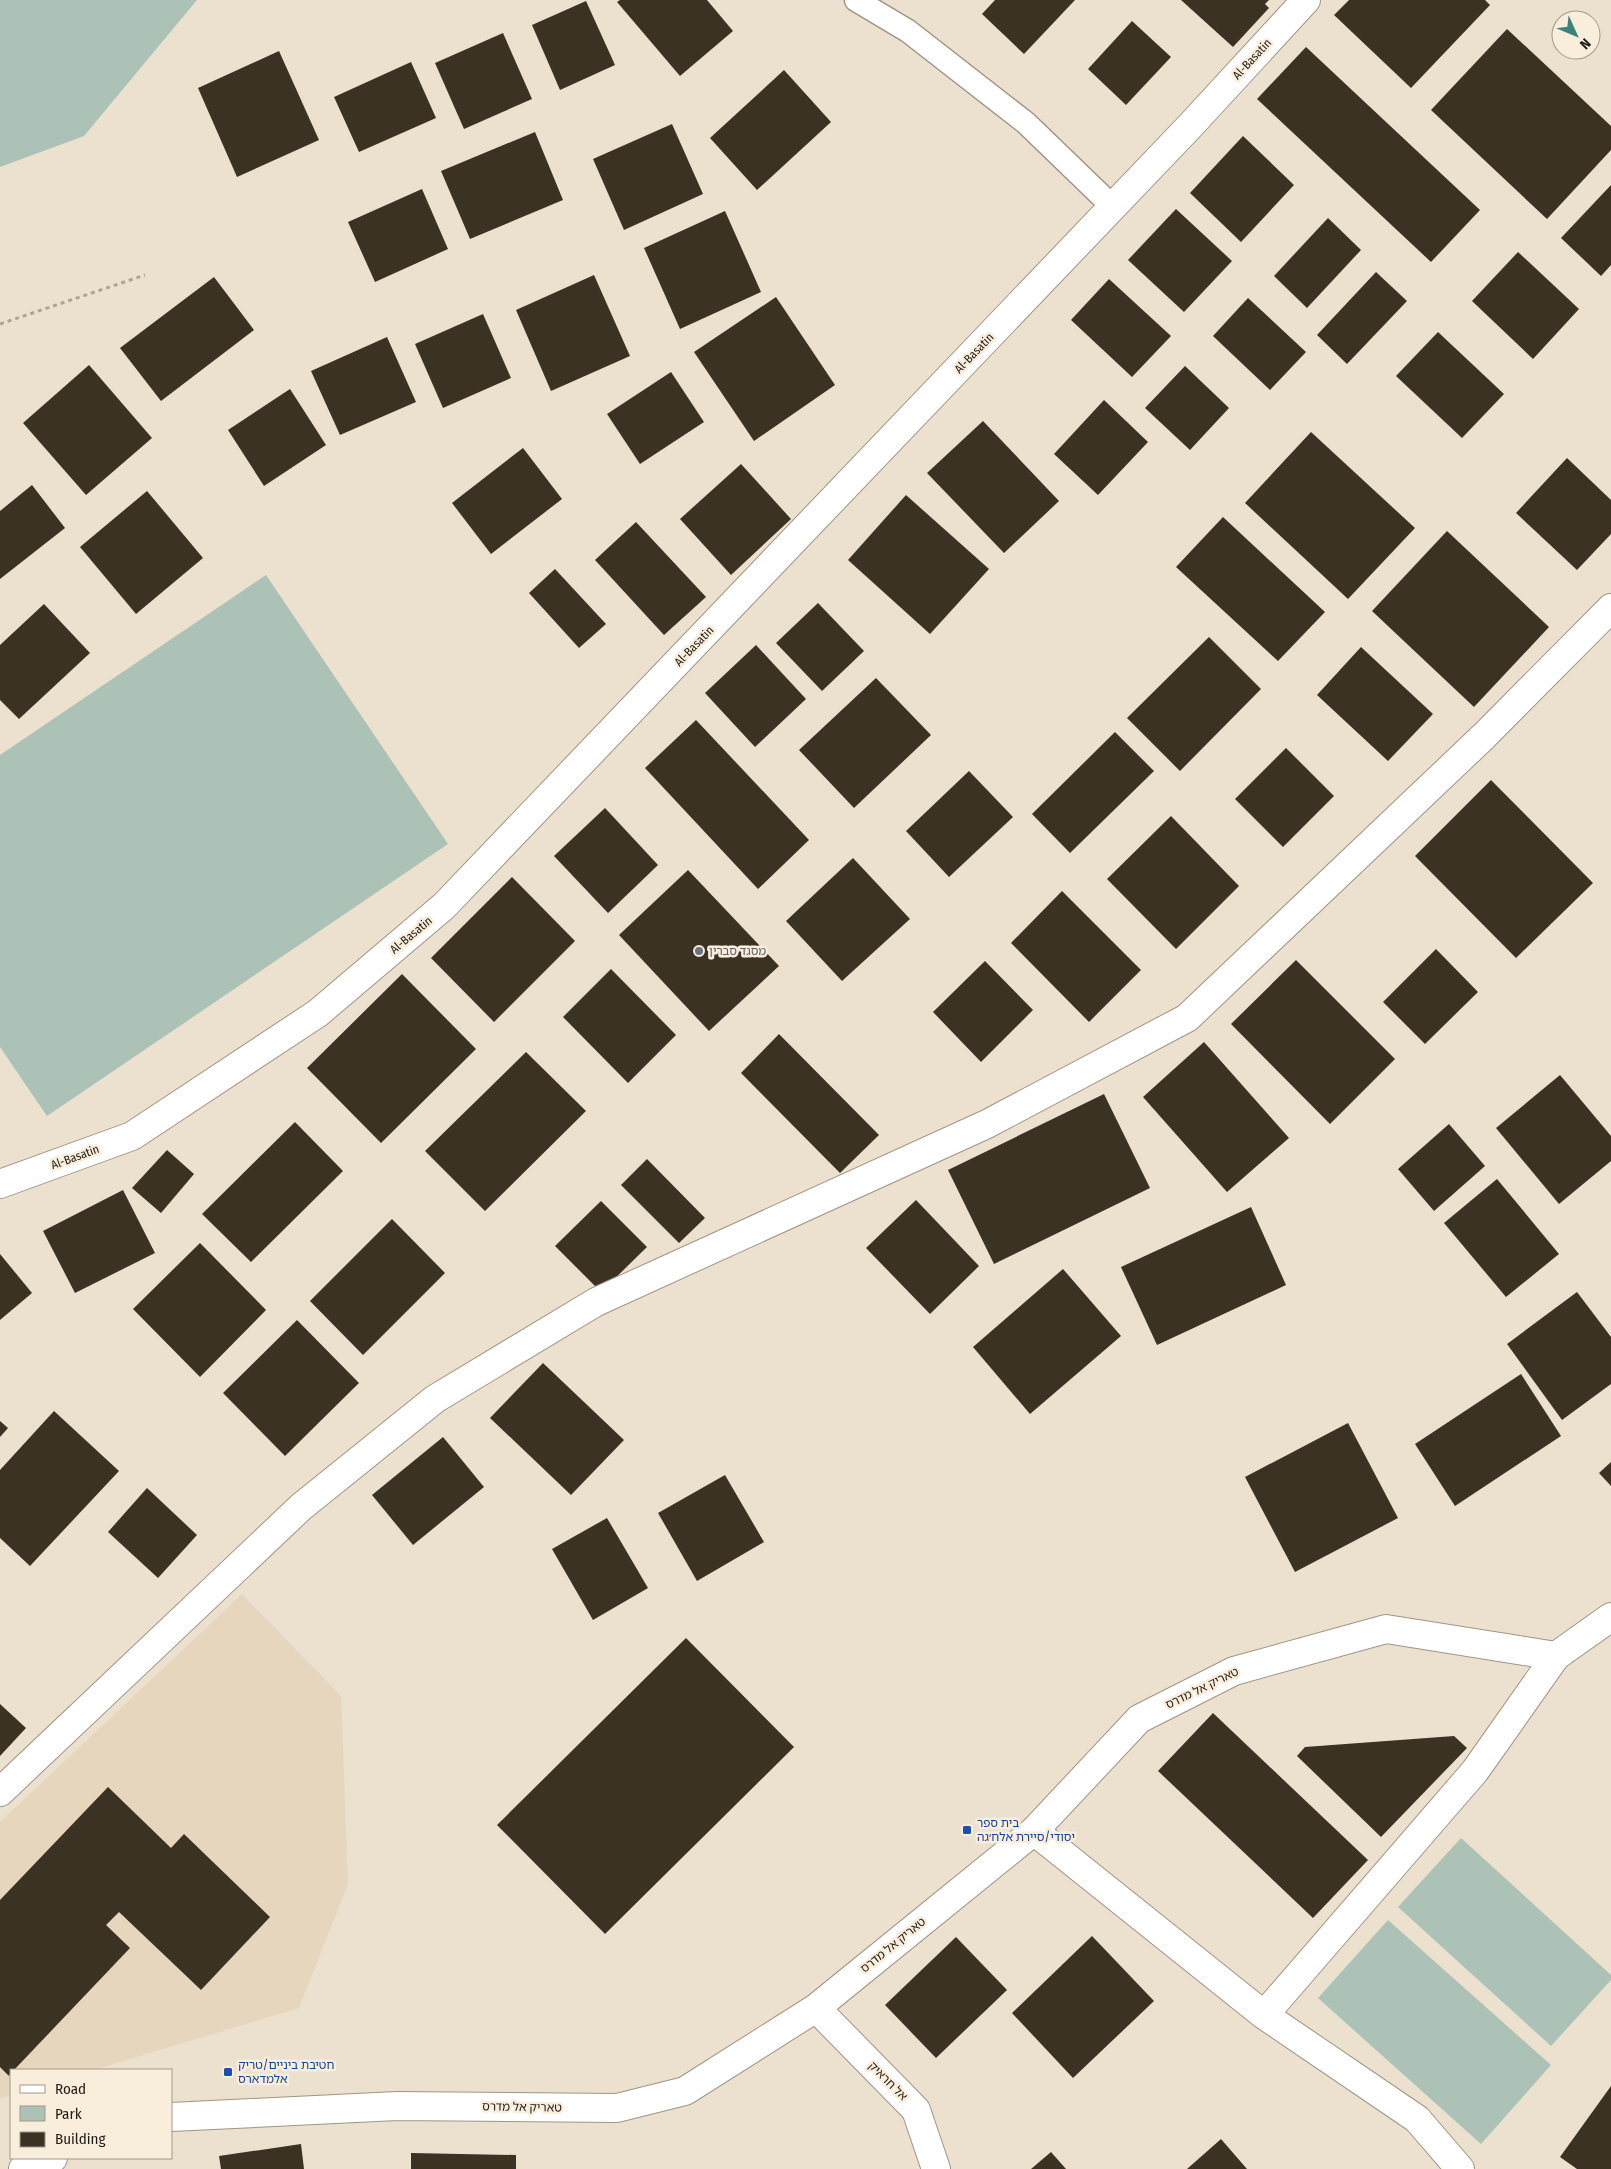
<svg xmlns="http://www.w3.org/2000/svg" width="1611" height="2169" viewBox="0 0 1611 2169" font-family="'Fira Sans Condensed','Noto Sans Hebrew',sans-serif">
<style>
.built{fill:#e6d6bd}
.green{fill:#acc2b6}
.building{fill:#3b3224}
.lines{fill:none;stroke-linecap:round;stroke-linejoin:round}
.service-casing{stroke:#a09584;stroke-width:25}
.minor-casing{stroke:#a09584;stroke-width:30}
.tertiary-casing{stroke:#a09584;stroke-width:30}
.path{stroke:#ada495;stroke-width:3;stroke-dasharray:4 4;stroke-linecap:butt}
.service{stroke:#fff;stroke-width:22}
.minor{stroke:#fff;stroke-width:28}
.tertiary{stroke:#fff;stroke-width:28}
.worship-dot{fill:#6b7280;stroke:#f9eddb;stroke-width:2}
.transit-dot{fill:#1a4fb4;stroke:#f9eddb;stroke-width:2}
.labels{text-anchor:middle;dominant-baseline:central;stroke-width:5;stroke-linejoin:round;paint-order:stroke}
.street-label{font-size:12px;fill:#201c15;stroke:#f9eddb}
.worship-label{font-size:12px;fill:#5b616d;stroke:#f9eddb;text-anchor:start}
.transit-label{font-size:12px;fill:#164399;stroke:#f9eddb;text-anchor:start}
</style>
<rect width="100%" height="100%" fill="#ece0ce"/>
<!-- built -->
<path class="built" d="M242,1594L341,1696L348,1884L299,2008L93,2070H11V2095L0,2098V1822Z"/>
<!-- green -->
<path class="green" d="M0,0H197L84,136L0,167Z
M266,575L448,844L47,1116L0,1047V755Z
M1461,1838L1611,1975V1980L1551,2046L1398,1907Z
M1388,1920L1551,2065L1481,2144L1318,1998Z"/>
<!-- building -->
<path class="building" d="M620,0H707L733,31L680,76L617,2Z
M995,0H1075L1024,54L982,14Z
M1181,0H1269L1265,4L1269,8L1233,47Z
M1349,0H1485L1490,5L1411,88L1334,15Z
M586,1L615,65L560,90L532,25Z
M1132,21L1171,57L1126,105L1088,69Z
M1507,29L1611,126V150L1547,219L1431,110Z
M503,33L532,99L464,129L435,63Z
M1306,47L1480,210L1431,262L1257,99Z
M279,51L319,140L237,177L198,88Z
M411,62L436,118L359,152L334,97Z
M784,70L831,122L757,190L710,138Z
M672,124L703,194L624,230L593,159Z
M535,132L563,200L470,239L441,171Z
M1243,136L1294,185L1241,242L1190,193Z
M1611,185V265L1601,276L1561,238Z
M422,189L448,249L375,282L348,222Z
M1176,209L1232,261L1184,312L1128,260Z
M725,211L761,292L680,329L644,248Z
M1328,218L1361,250L1307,308L1274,276Z
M1518,252L1579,309L1533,359L1472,301Z
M1376,272L1407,301L1347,364L1317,335Z
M594,275L630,356L551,391L516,310Z
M214,277L254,330L161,401L120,348Z
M1109,279L1171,336L1132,377L1071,320Z
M776,297L835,385L754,441L694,352Z
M1248,298L1306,352L1270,390L1213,336Z
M483,314L511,378L443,408L415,344Z
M1438,332L1504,394L1462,438L1396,376Z
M387,337L416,402L340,435L311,371Z
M89,365L152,438L86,495L23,423Z
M1185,366L1229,408L1190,450L1145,408Z
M671,372L704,422L640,464L607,414Z
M290,389L326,445L264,486L228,430Z
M1104,400L1148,442L1098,495L1054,454Z
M983,421L1059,501L1004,553L927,473Z
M1311,432L1415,528L1348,599L1245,503Z
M523,448L562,499L491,554L452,503Z
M1567,458L1611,500V534L1577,570L1516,513Z
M741,464L791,519L731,575L680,519Z
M32,485L65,528L0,579V511Z
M147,491L203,558L136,614L80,547Z
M906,495L989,569L930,634L848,560Z
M1223,517L1325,612L1278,661L1176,567Z
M636,522L706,597L664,635L595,560Z
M1447,531L1549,627L1474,707L1372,611Z
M555,569L606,624L579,648L529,593Z
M818,603L864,651L822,691L776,643Z
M44,604L90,653L19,719L0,700V645Z
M1209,637L1261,689L1180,771L1127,718Z
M756,645L806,699L755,747L705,693Z
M1361,647L1433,714L1388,761L1317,695Z
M876,678L931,735L854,808L799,750Z
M696,720L809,840L758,889L645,768Z
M1115,732L1154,771L1070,853L1032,814Z
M1286,748L1334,796L1283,847L1235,799Z
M969,771L1013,817L949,877L906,831Z
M1491,780L1593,883L1516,958L1415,856Z
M605,808L658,865L608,913L554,856Z
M1171,816L1239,886L1176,949L1107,879Z
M853,858L910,919L842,981L786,921Z
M688,870L779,966L709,1031L619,935Z
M512,877L575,941L494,1022L431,958Z
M1062,891L1141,970L1089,1022L1011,943Z
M1436,949L1478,992L1425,1044L1383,1002Z
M1296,960L1395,1059L1330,1124L1231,1024Z
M985,961L1033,1010L981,1062L933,1012Z
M611,969L676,1035L628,1083L563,1017Z
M402,974L476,1049L381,1143L307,1068Z
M779,1034L879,1135L840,1173L741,1073Z
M1204,1042L1289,1138L1227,1192L1143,1097Z
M526,1052L586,1111L485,1211L425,1151Z
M1560,1075L1611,1136V1161L1559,1204L1496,1128Z
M1104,1094L1150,1188L994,1264L948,1170Z
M295,1122L343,1171L251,1262L202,1214Z
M1449,1124L1485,1166L1434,1211L1398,1169Z
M167,1150L194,1174L161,1213L132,1188Z
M647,1159L705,1218L679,1243L621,1185Z
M1497,1179L1559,1254L1506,1297L1444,1223Z
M123,1190L155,1253L75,1293L43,1231Z
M916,1200L979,1266L930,1314L866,1248Z
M601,1201L647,1247L601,1292L555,1246Z
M1251,1207L1286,1285L1157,1345L1121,1267Z
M392,1219L445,1273L363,1355L310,1301Z
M200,1243L266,1310L200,1377L133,1309Z
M0,1254L32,1293L0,1320Z
M1063,1269L1121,1336L1030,1414L973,1347Z
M1577,1292L1611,1337V1384L1562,1420L1507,1344Z
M297,1320L359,1383L285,1456L223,1393Z
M543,1363L624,1440L571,1495L490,1418Z
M1521,1374L1561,1436L1455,1506L1415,1444Z
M54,1411L119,1471L30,1566L0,1538V1470Z
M0,1421L8,1428L0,1437Z
M1348,1423L1398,1518L1295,1572L1245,1477Z
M443,1437L484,1487L413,1545L372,1495Z
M1611,1462V1486L1599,1473Z
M725,1475L764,1542L697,1581L658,1513Z
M147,1488L197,1535L158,1578L108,1532Z
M607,1518L648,1588L593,1620L552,1549Z
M686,1638L794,1747L605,1934L497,1825Z
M0,1704L26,1728L0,1756Z
M1213,1713L1368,1860L1313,1918L1158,1771Z
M1454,1736L1467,1748L1381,1837L1297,1756L1305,1747Z
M108,1787L171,1848L184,1834L270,1917L201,1990L119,1912L106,1925L130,1948L14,2070H11L9,2076L0,2067V1900Z
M1092,1936L1154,2001L1073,2078L1012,2013Z
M956,1937L1007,1990L936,2058L885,2005Z
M1611,2086V2169H1577L1560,2157Z
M1221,2139L1247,2169H1187Z
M301,2144L304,2169H221L219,2156Z
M1051,2152L1066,2169H1031Z
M411,2153L516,2155V2169H411Z"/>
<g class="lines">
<!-- service casing -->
<g class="service-casing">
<path id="service" d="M856,0L908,31L1026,123L1113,207"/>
</g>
<!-- minor casing -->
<g class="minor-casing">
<path id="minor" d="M0,1184L132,1136L318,1013L444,906L1191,125L1306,0
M0,1792L301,1507L435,1399L596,1302L987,1124L1187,1018L1484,736L1611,608
M1034,1831L1264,2015L1417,2119L1460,2169
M1264,2015L1475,1771L1556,1656"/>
</g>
<!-- tertiary casing -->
<g class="tertiary-casing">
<path id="tertiary" d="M816,2008L916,2110L936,2169
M171,2117L397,2106L617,2108L685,2091L816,2008L1034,1831L1139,1719L1234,1671L1386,1629L1556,1656L1611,1617
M23,2169L53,2158"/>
</g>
<!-- path -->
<path class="path" d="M0,324L145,275"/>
<!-- service -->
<use href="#service" class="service"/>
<!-- minor -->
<use href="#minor" class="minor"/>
<!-- tertiary -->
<use href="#tertiary" class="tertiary"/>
</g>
<!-- markers -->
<circle class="worship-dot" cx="699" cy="951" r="5"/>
<g class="transit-dot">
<rect x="962" y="1825" width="10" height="10" rx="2.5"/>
<rect x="223" y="2067" width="10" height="10" rx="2.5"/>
</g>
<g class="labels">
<!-- street labels -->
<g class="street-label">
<text transform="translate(1252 59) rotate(-47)">Al-Basatin</text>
<text transform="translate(974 353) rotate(-46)">Al-Basatin</text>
<text transform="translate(694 646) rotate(-46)">Al-Basatin</text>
<text transform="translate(411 935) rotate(-40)">Al-Basatin</text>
<text transform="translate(75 1157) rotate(-20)">Al-Basatin</text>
<text transform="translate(1202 1688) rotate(-26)">טאריק אל מדרס</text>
<text transform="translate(893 1945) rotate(-39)">טאריק אל מדרס</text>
<text transform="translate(888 2081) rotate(45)">אל חראיק</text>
<text transform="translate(522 2107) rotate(1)">טאריק אל מדרס</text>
</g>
<!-- worship labels -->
<g class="worship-label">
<text x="709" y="951">מסגד סברין</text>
</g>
<!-- transit labels -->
<g class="transit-label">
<text x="977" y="1823">בית ספר<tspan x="977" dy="14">יסודי/סיירת אלח׳גה</tspan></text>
<text x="238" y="2065">חטיבת ביניים/טריק<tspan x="238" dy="14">אלמדארס</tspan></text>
</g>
</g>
<!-- legend -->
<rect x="10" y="2069" width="162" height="90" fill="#f9eddb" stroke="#a2998c"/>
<rect x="20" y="2085" width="25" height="8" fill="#ffffff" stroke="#a2998c"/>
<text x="55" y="2094" font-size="15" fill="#201c15">Road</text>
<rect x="20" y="2106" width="25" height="15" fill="#acc2b6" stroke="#a2998c"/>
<text x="55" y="2119" font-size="15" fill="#201c15">Park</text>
<rect x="20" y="2132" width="25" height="15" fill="#3b3224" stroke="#a2998c"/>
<text x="55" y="2144" font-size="15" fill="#201c15">Building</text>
<!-- north arrow -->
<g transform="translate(1576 35) rotate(134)"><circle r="24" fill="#f9eddb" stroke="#a2998c"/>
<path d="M0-4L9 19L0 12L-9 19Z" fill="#3b827d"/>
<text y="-8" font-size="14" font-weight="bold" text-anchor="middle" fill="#201c15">N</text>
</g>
</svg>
